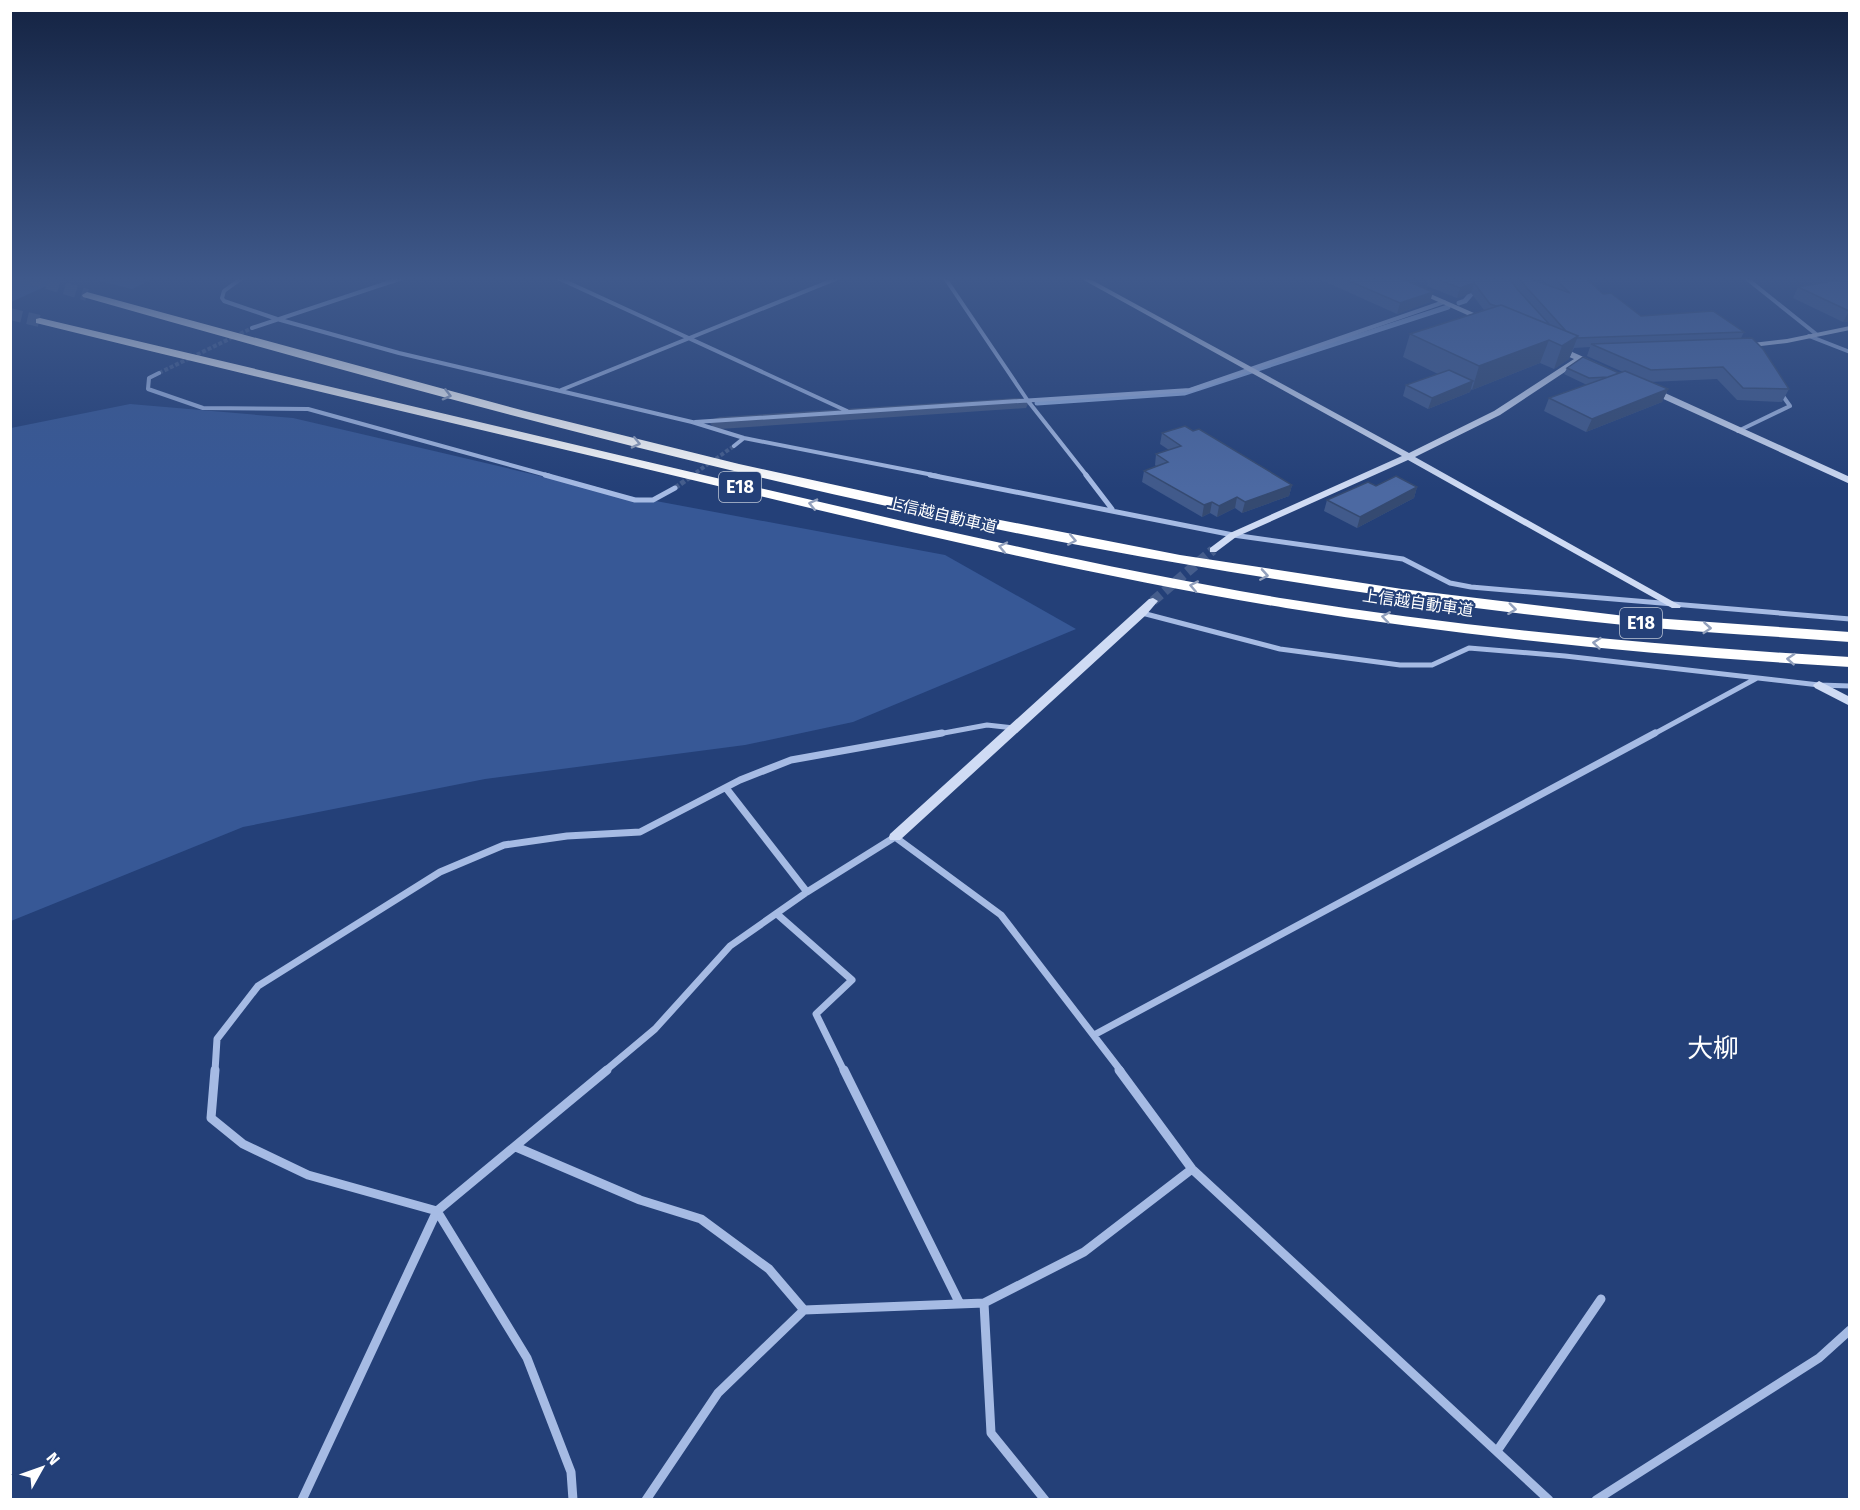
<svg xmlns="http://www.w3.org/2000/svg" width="1860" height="1510" viewBox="0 0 1860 1510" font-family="'Fira Sans','Noto Sans JP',sans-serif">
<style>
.green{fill:#375896}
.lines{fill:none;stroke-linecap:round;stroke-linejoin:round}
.stream{stroke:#9ab5e4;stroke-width:5}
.canal{fill:#435882;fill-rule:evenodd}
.street-tunnel-far1{stroke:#455d8c;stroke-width:4;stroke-dasharray:4 2;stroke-linecap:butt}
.street-tunnel{stroke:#455d8c;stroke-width:5;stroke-dasharray:5 2;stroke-linecap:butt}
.secondary-tunnel{stroke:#455d8c;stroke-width:10;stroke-dasharray:10 5;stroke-linecap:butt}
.highway-tunnel{stroke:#455d8c;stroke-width:12;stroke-dasharray:12 6;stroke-linecap:butt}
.street-far3{stroke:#a6bbe4;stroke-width:4}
.street-far2{stroke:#a6bbe4;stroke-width:5}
.street-far1{stroke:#a6bbe4;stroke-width:7}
.street{stroke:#a6bbe4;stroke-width:9}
.secondary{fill:#cfdbf4;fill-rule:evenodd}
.highway{fill:#fff;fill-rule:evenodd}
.wall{fill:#415a8b}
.shaded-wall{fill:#354a71}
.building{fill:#4c69a2;stroke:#354a71;stroke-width:1.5}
.oneway{stroke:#92a0bc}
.labels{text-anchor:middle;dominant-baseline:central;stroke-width:4.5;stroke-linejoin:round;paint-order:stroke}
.far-street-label{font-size:16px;fill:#fff;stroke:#244078}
.shield{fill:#244078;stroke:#bdc6d6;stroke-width:1.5}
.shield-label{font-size:18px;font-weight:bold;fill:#fff}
.near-neighbourhood-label{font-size:26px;fill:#fff;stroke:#244078}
</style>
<rect width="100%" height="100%" fill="#244078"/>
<!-- green -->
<path class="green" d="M10,278H64L11,302Z
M88,278H155L132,289Z
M130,404L293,418L613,493L945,555L1076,629L853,722L745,745L485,779L243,827L11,921V428Z"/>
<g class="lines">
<!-- stream -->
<path class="stream" d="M1459,303L1465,301L1485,278
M1037,403L1184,393L1448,307"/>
<!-- canal -->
<path class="canal" d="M1019,398L1026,400L1028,404L1026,408L720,429L713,427L710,423L713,419L720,417Z"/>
<!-- street-tunnel-far1 -->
<path class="street-tunnel-far1" d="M159,373L252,328
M691,476L734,446"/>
<!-- street-tunnel -->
<path class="street-tunnel" d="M675,488L693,475"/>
<!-- secondary-tunnel -->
<path class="secondary-tunnel" d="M1153,601L1213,550"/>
<!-- highway-tunnel -->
<path class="highway-tunnel" d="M30,278L87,295
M10,314L40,321"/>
<!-- street-far3 -->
<path class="street-far3" d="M242,278L224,291L222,298L224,301L277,319L399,353L692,422L744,438L938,476
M558,278L847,411
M945,278L1028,401L1087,476
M1746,278L1816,334
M252,328L402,278
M1809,336L1850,352
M159,373L149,378L148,389L203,408L308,409L550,476
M561,390L838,278
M695,422L1190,390L1444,302
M1738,431L1790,406L1780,392
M734,446L744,438"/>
<!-- street-far2 -->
<path class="street-far2" d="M545,475L635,500H653L675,488
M930,475L1233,535L1403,559L1450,583L1471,587L1850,619
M1086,475L1112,509
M1142,613L1280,649L1400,665H1432L1469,648L1565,656L1819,685L1850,686
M933,735L987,725L1014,728
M1652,735L1757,678"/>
<!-- street-far1 -->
<path class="street-far1" d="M726,788L807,892
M777,914L852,980L816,1014L844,1071
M1094,1035L1655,733
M215,1071L217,1039L258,986L440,872L504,845L567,836L640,832L740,780L791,760L942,733
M605,1071L655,1029L730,946L807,892L895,837L1001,915L1121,1071"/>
<!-- street -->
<path class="street" d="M215,1070L211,1118L243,1144L308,1175L437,1211L527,1358L571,1472L573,1500
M844,1070L960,1304
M1119,1070L1192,1169L1549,1500
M516,1147L640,1200L701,1219L769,1269L804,1310
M984,1303L991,1433L1045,1500
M1497,1451L1601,1299
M302,1500L437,1211L607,1070
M646,1500L718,1393L804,1310L984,1303L1084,1252L1192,1169
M1596,1500L1819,1358L1850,1330"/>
<!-- secondary -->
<path class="secondary" d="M1080,278H1088L1409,453L1494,411L1574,359L1555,351V347H1561L1597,363V367H1591L1580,362L1500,415L1415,457L1681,606L1680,608H1672L1408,460L1236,537L1216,552H1210V548L1230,533L1402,456Z
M1385,278H1394L1490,320L1483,322Z
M1850,326V330L1787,343L1744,348L1740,346L1744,344L1787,339Z
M1648,388H1654L1850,477V484L1648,392Z
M1153,598L1158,601L1146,615L900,840H890L889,837L890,834L1149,599Z
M1819,681L1850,697V706L1815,688L1813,685Z"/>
<!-- highway -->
<path class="highway" d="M87,292L525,411L739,464L959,512L1180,555L1402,589L1625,616L1850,632V642C1774,636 1699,633 1624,625C1476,610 1330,589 1184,564C811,501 446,400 83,297L82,295Z
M40,318C268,372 497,426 725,480C912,523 1098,568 1287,599C1474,629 1661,646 1850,657V667C1661,656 1473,638 1286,608C1091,576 898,529 705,483C482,430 259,378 36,323V319Z"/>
</g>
<!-- wall -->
<path class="wall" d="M1317,278H1400L1430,302L1397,314Z
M1429,278H1509L1511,280L1512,278H1528L1549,285L1541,278H1586L1603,294L1641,316L1744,332L1741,338L1789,389L1782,402L1737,400L1717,379L1650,382L1668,389L1662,402L1586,432L1544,411L1549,398L1587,385L1564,374L1567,368L1619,373L1623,372L1587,356L1590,347L1574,348L1569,359L1554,369L1540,363L1472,390L1471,389L1470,392L1428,409L1403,396L1406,385L1438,374L1403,357L1410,334L1484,310L1471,293L1457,298L1427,286Z
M1850,278V321L1843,322L1793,298L1798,287Z
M1193,431L1292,485L1289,496L1242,513L1235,508L1217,517L1210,513L1202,517L1142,482L1144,471L1156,466L1155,465L1156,454L1169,450L1160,444L1162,433Z
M1376,486L1417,487L1414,498L1357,528L1324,511L1327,500Z"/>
<!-- shaded-wall -->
<path class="shaded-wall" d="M1474,283L1471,293L1457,298L1460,288Z
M1433,292L1430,302L1397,314L1400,303Z
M1849,311L1850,321L1843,322Z
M1578,336L1569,359L1554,369L1562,346Z
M1549,340L1540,363L1472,390L1479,366Z
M1473,381L1470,392L1428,409L1432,398Z
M1668,389L1662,402L1586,432L1592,419Z
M1292,485L1289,496L1242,513L1245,502Z
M1417,487L1414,498L1357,528L1360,517Z
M1237,497L1235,508L1217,517L1219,506Z
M1212,502L1210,513L1202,517L1204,505Z"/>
<!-- building -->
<path class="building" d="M1342,278H1400L1433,292L1400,303Z
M1434,278H1509L1518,290L1550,325L1501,305L1496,306L1490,304L1474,283L1460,288Z
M1518,278H1528L1570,293L1554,278H1586L1603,294L1611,293L1641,316L1713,311L1744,332L1577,338L1578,336L1566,331Z
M1850,278L1849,311L1798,287Z
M1501,305L1578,336L1562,346L1549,340L1479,366L1410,334Z
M1752,338L1763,349L1789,389L1743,388L1723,367L1651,370L1591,344Z
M1583,357L1619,373L1608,377L1589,378L1567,368Z
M1449,370L1473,381L1432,398L1406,385Z
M1625,371L1668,389L1592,419L1549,398Z
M1185,426L1193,431L1199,429L1292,485L1245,502L1237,497L1219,506L1212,502L1204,505L1144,471L1168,462L1156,454L1181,446L1162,433Z
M1396,476L1417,487L1360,517L1327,500L1368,482L1376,486Z"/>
<!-- one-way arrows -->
<defs><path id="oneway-chevron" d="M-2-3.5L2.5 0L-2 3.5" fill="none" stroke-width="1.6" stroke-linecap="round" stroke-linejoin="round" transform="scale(1.5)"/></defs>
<g class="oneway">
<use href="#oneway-chevron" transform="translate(447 395) rotate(14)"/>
<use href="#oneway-chevron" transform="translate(636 443) rotate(13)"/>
<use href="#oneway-chevron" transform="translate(813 504) rotate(-167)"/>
<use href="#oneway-chevron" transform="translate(1072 540) rotate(11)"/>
<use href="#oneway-chevron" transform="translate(1003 547) rotate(-168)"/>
<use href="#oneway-chevron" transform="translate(1264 575) rotate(9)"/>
<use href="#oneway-chevron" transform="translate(1194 586) rotate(-169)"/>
<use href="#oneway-chevron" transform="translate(1512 609) rotate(7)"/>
<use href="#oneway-chevron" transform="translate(1386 617) rotate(-172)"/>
<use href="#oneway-chevron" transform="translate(1707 628) rotate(4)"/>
<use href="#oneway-chevron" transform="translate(1597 643) rotate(-174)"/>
<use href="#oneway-chevron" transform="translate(1791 659) rotate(-176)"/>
</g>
<!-- sky -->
<linearGradient id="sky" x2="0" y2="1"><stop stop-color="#142342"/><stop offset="0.57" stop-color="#3f598b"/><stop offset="1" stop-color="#3f598b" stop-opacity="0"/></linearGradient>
<rect width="1860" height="489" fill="url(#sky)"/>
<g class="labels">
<!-- far-street labels -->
<g class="far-street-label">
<text transform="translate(942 515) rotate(13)">上信越自動車道</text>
<text transform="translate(1418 603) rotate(8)">上信越自動車道</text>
</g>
<!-- shield labels -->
<g class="shield">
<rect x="719" y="472" width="42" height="30" rx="4.5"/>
<rect x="1620" y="608" width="42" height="30" rx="4.5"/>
</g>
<g class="shield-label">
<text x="740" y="487">E18</text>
<text x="1641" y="623">E18</text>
</g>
<!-- near-neighbourhood labels -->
<g class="near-neighbourhood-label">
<text x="1713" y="1048">大柳</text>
</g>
</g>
<!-- border -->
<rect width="1860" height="1510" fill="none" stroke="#ffffff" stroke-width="24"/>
<!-- north arrow -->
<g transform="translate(42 1468) rotate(50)" stroke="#244078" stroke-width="4.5" paint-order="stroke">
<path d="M0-4.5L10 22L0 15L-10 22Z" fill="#ffffff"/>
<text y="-9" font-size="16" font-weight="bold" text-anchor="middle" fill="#ffffff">N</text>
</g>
</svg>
